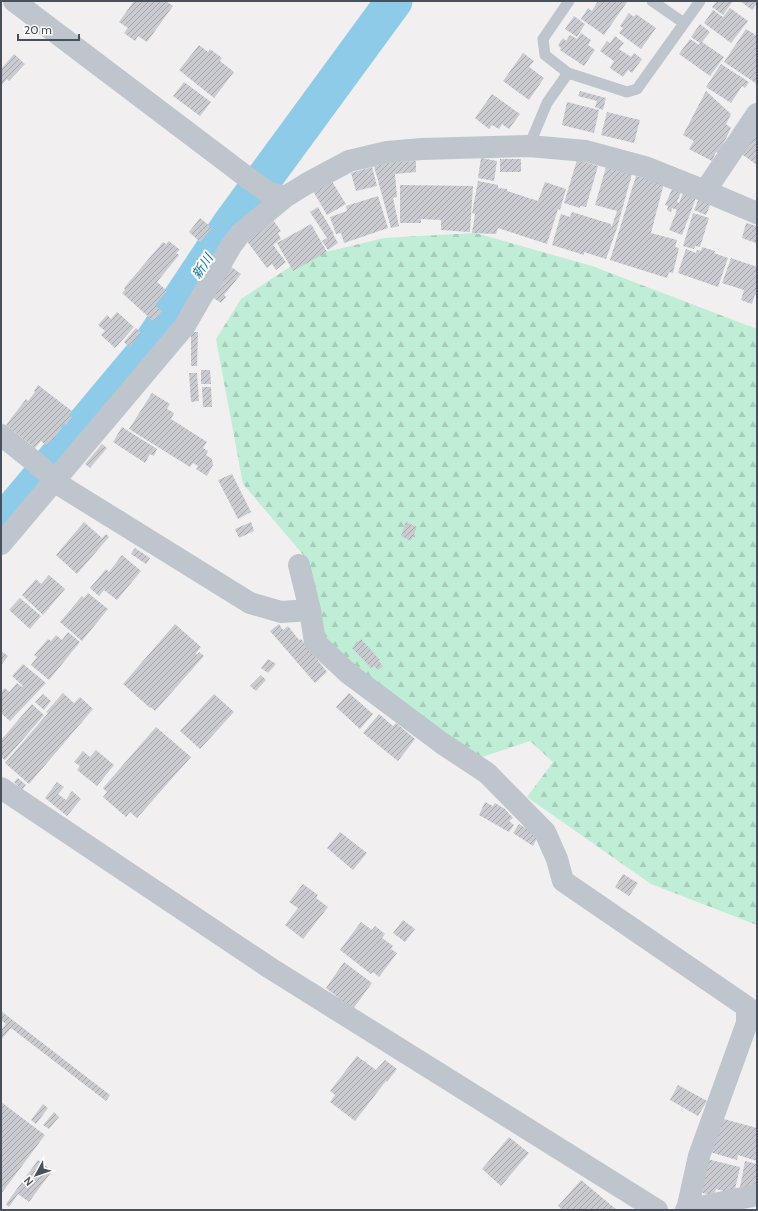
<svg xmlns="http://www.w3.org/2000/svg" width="758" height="1211" viewBox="0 0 758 1211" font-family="Cabin,'Noto Sans JP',sans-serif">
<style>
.forest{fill:url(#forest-firs)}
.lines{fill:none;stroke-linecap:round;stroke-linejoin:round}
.river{stroke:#8ecbe9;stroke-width:37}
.building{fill:url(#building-hatch)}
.lane{stroke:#bec5cd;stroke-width:11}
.street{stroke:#bec5cd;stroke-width:22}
.labels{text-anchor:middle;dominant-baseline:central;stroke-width:4;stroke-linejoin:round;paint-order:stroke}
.water-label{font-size:13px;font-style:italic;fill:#1175a5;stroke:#fff}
</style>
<defs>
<pattern id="forest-firs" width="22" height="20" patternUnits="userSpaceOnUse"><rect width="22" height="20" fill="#bfedd6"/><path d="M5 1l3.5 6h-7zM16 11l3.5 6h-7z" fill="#a6cdba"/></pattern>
<pattern id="building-hatch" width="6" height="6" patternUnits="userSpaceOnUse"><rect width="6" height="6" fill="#c9cbd1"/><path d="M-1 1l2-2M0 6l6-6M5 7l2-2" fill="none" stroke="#a5a7ad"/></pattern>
</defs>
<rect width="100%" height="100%" fill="#f1efef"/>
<!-- forest -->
<path class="forest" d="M475,233L592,266L757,329V925L651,884L527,797L553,762L530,741L470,761L327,652L306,558L243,484L216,339L241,299L305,257L384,238Z"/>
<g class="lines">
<!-- river -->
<path class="river" d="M1,524L147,350L230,225L394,1"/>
</g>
<!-- building -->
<path class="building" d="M134,1H166L173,6L147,42L138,36L135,41L124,33L128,28L119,22Z
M598,1H625L627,2L604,35L581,19L588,8L592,11Z
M717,1H733L723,15L712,7Z
M740,1H757V4L752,10Z
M730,8L748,21L731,43L704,23L713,10L723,17Z
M629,13L634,17L636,14L656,28L641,49L619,33L623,28L620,26Z
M574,16L585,24L577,37L565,29Z
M700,24L710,32L702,42L724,57L710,76L679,54L690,39L699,45L700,43L691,37Z
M746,29L757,36V84L724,62Z
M581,33L591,40L588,45L595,50L584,66L560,50L561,48L558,45L563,38L566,41L570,35L577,39Z
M615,36L624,43L619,49L631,57L634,53L642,59L632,73L628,70L623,77L610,68L614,61L600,51L607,41L610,43Z
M199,45L208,52L210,49L222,58L220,61L234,72L214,98L179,70Z
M523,53L534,61L529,67L544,78L529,100L503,81Z
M14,54L25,64L9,81L7,79L1,86V69Z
M721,64L749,82L745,88L742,86L731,103L706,87Z
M184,82L211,102L200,116L173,96Z
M580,91L606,98L603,110L595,107L597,101L578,96Z
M706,91L731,114L726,124L731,128L719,153L716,152L712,161L689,149L694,141L683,135Z
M492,94L520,114L509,129L502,124L499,129L492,125L489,129L475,118Z
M567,102L599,110L594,133L562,125Z
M607,112L640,120L634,143L601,135Z
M757,128V165L739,152Z
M481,158L497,161L494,181L478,178Z
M500,159H521V172H500Z
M577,160L598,166L586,207L580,206V208L564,203Z
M416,161V172L395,174L397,197L393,198L399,226L391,228L374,166L393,162Z
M372,167L377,186L356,191L351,173Z
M606,167L632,174L617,228L606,259L584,252V255L552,245L561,214L570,217L572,212L611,224V226H612L617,211L595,205Z
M636,176L664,183L651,233L677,240L675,247L679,248L673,273L669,272L667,278L610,260Z
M331,180L346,204L327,215L313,191Z
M478,181L498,185V188L507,189V191L538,201L545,182L566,189L560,210L558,209L547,244L498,228L496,234L472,233L475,214L472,213Z
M400,185L473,186L470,232L441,230V220L421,219V223H400Z
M672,189L681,192L677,202L679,203L683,193L696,198L682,235L669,230L677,210L672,208L671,212L667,210L668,206L665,205Z
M378,196L388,228L344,243L341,233L336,234L330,217L347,211L346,206Z
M699,198L711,203L706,215L694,210Z
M318,207L334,234H333L338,243L328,250L322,241L327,238L310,212Z
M693,213L709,218L700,247L695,246L694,249L683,246Z
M200,218L212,228L200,242L189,232Z
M273,220L281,231L278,233L281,239L273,245L286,262L276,270L272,264L267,268L246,240Z
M746,223L757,226L756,243L742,238Z
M311,224L327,252L293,271L277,243Z
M169,241L180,250L176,253L179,255L157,282L167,291L155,305L162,311L153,321L122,293L125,290L124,288L163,242L166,244Z
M702,247L715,251L714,253L728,258L718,287L678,273L686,249L696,253L697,250L701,251Z
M731,258L757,267V292L756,295L755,294L752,304L741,300L744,290L722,283Z
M230,266L241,274L224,295L226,297L221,303L212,297Z
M117,312L134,327L115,348L101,335L105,331L98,325L107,315L111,319Z
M136,328L141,333L129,347L124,342Z
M191,332H198L197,366H191Z
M201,370H210L211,384H201Z
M189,373H197L199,401L191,402Z
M38,385L72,411L69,415L72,417L66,425L64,423L61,427L62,428L52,441L51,440L47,446L41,441L35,448L6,425L26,399L28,401L35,392L34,391Z
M202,387H211L212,407H203Z
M152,393L170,404L167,409L174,413L171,419L207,442L203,448L208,451L206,455L212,459L213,465L207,476L196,469L198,466L193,463L190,467L129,429Z
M122,427L157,449L154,456L150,454L145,463L113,442Z
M102,444L107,448L90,468L85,464Z
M232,474L251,512L238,519L218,480Z
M84,522L102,538L106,534L109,537L77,574L56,555Z
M251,522L254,531L239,538L235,529Z
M406,522L417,527L411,541L401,536Z
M135,548L150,558L146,564L131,554Z
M122,555L141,571L117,600L104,590L99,596L90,588L106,569L109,572Z
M49,575L65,589L43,615L22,595L36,579L41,584Z
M88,593L108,609L82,641L60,622L82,596L84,598Z
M20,598L41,616L30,629L9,610Z
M175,624L201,647L196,653L197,655L199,652L204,656L155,711L151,707L150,708L123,684Z
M279,624L283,630L288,626L299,640L301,639L327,672L315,683L270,631Z
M68,632L80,642L49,680L31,665L37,657L34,655L48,639L51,641L56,635L62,640Z
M361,639L380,660L378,661L383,666L378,670L374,666L371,668L352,648Z
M1,651L8,656L2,664L1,663Z
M268,659L276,664L268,673L261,668Z
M23,664L46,683L10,721L1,713V692L5,688L9,692L17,683L22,687L23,686L12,676Z
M261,675L266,680L256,691L250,686Z
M63,693L74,703L80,697L93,709L29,784L5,763L48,713L46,712Z
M349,693L373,714L360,729L336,707Z
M43,694L51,701L44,710L35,702Z
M214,694L234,712L200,749L180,731Z
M32,704L44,715L5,760L1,757V740Z
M379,714L393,726L396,723L415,739L398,761L363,733Z
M156,727L191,757L137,818L130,812L126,817L103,797L107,792L103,788Z
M96,750L114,765L97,786L77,770L80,766L74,762L83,751L90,757Z
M18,778L26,785L22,790L14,782Z
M57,782L64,787L58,794L66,800L72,791L81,799L67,816L45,798Z
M485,802L493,806L495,803L505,809L513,818L509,821L514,825L509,832L479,815Z
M519,824L538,836L533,846L513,833Z
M340,832L367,853L353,870L327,848Z
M623,874L638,883L629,896L615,887Z
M303,884L318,895L316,898L328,907L303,939L285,925L298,908L289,902Z
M403,920L415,929L405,942L393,933Z
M361,922L372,930L375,926L385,934L382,938L393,946L391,949L397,953L379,977L373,972L371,974L340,950Z
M344,962L372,983L353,1009L326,988Z
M1,1011L110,1095L106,1101L11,1028L1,1040V1030L6,1024L1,1020Z
M357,1056L376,1070L385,1060L397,1069L387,1082L386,1081L355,1121L330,1102L335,1095L330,1091Z
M678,1085L707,1101L698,1116L670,1100Z
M1,1102L45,1135L1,1194Z
M43,1104L48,1108L36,1124L31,1120Z
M54,1112L59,1117L49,1129L43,1125Z
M720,1118L757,1128V1161L738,1155L737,1160L710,1152Z
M509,1137L529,1153L501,1186L482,1169Z
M707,1159L740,1167L734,1194L716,1189L714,1196L699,1192Z
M38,1160L52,1171L29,1202L18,1194L9,1207L6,1204Z
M745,1161L757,1164V1188L739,1192Z
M581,1180L617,1210H563L558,1206Z"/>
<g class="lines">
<!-- lane -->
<path class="lane" d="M652,1L684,23
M568,73L627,92L637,89L700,1
M529,146L547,103L568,73L545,55L543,39L569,1"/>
<!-- street -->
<path class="street" d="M14,1L248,178L269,193L285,197L306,184L349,161L387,152L422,149L529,146L586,151L645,167L705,191L757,213
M705,191L757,114
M1,435L36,463L63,487L250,603L281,612L310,610
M1,544L184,327L231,246L240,234L285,197
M299,565L310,610L315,642L348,673L443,744L487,773L545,832L557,859L563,881L747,1007V1023L699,1156L687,1210
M1,788L270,968L657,1210
M686,1210L757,1195"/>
</g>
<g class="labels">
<!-- water labels -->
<g class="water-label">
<text transform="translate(202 266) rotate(-57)">新川</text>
</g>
</g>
<!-- border -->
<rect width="758" height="1211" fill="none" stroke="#48505c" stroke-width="4"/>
<!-- north arrow -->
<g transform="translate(36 1175) rotate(230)" stroke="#ffffff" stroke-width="3" paint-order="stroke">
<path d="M0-3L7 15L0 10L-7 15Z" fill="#48505c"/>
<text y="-6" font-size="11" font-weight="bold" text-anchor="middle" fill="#48505c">N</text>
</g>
<!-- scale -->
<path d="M18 34v6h61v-6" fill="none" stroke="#48505c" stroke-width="2"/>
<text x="24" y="34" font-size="12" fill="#48505c" stroke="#ffffff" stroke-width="3" paint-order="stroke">20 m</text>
</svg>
